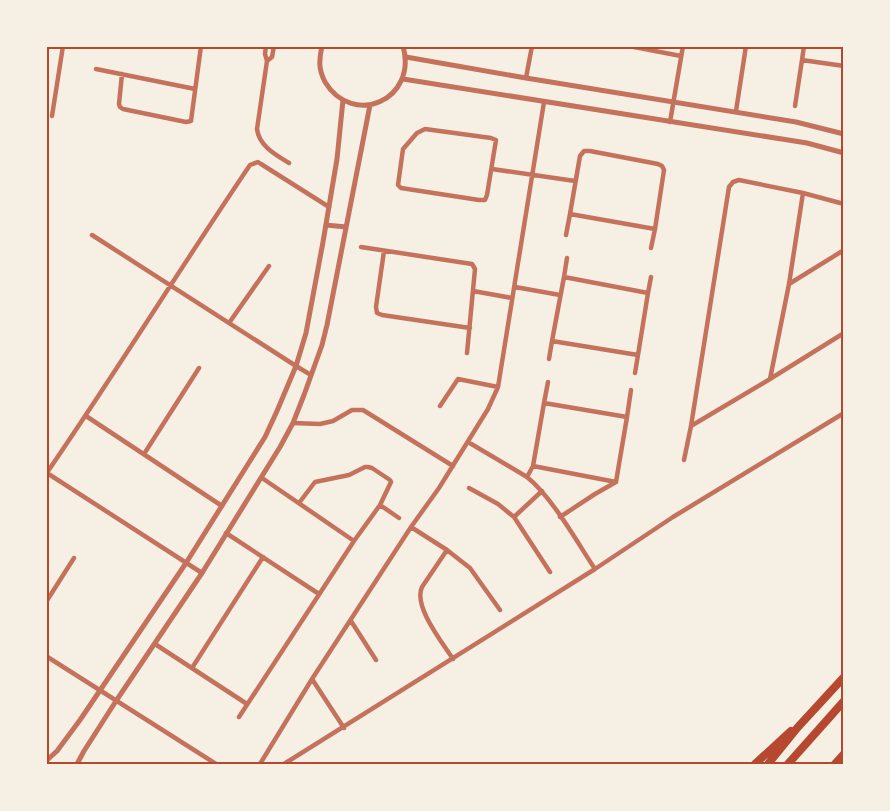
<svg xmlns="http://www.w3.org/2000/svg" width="890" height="811" viewBox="0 0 890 811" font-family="Mulish,sans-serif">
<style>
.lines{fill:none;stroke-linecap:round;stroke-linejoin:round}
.minor{stroke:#c5725c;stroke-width:4.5}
.tertiary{stroke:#c5725c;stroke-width:5}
.trunk{stroke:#b5482f;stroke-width:8}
.neatline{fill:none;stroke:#b5482f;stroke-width:2}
</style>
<rect width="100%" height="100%" fill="#f6efe4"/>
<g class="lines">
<!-- minor -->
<path class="minor" d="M266,46L265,54L267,61L257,129C259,146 276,155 289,163
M629,46L681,56
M804,46L802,60L844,66
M267,61L272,57L274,46
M96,69L195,89
M122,74L119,104L120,107L123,109L186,122L191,121L201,46
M526,78L532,46
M795,106L802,60
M736,111L746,46
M52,116L63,46
M670,122L683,46
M425,129L491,138L496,140L487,195L485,200H479L401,188L398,185L403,149L417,133Z
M584,151H590L658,164L662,166L664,170L655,229L570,214L580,156Z
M492,169L575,181
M844,204L803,193L739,180L733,182L729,187L691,426L770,379L844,333
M92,235L296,366L311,375
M566,235L570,214
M361,247L472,264L475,269L467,353
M651,248L655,229
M384,251L376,307L377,313L382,315L470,328
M564,277L648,293L638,355L552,341Z
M564,277L567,258
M789,284L844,250
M515,287L560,295
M473,291L512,298
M648,293L651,277
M229,323L269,266
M549,359L552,341
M635,373L638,355
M770,379L789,284L803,193
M544,403L548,382
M440,406L458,379L498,387
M86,416L222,506
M627,417L631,390
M293,423L320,424L333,421L352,410H363L453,466
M468,442L527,477C552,497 577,542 595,569
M144,454L199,368
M684,460L691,426
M47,473L202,573
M46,474C116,372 181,267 250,165L258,162L261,164L329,207
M527,477L533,466L544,403L627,417L616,482L533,466
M262,478L354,541
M469,488L498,504L514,517L550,572
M380,505L399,518
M514,517L542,491
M560,517L595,494L616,482
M411,527L447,550L470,568L500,610
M226,533L319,594
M447,550L422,587C413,606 442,642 453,659
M46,602L74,558
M351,621L376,660
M155,644L247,704
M46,656L216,764
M192,668L263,557
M312,679L344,728
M239,717L354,541L380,505L391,482L390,480L372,468L368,467H365L349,475L315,482L299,503
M260,764L312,679L411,527L439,488L488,409L498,387L544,102
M284,764L595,569L673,517L844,413"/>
<!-- tertiary -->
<path class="tertiary" d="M322,46C321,51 320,56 320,60C319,68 322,76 325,82C353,128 418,100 403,46
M406,57L526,78L796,122L844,134
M403,79L807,143L844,153
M326,225L346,227
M46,761L57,751L80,720L186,563L265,437L277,411L296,366L306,333L323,242L337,159L343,100
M77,764L84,751L116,701L202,573L280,447L293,423L304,395L322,345L327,325L370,105"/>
<!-- trunk -->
<path class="trunk" d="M755,764L791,731
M768,764L798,727L844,677
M788,764L844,701
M835,764L844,754"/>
</g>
<!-- border -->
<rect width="890" height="811" fill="none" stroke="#f6efe4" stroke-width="96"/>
<rect x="48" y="48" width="794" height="715" class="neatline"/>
</svg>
